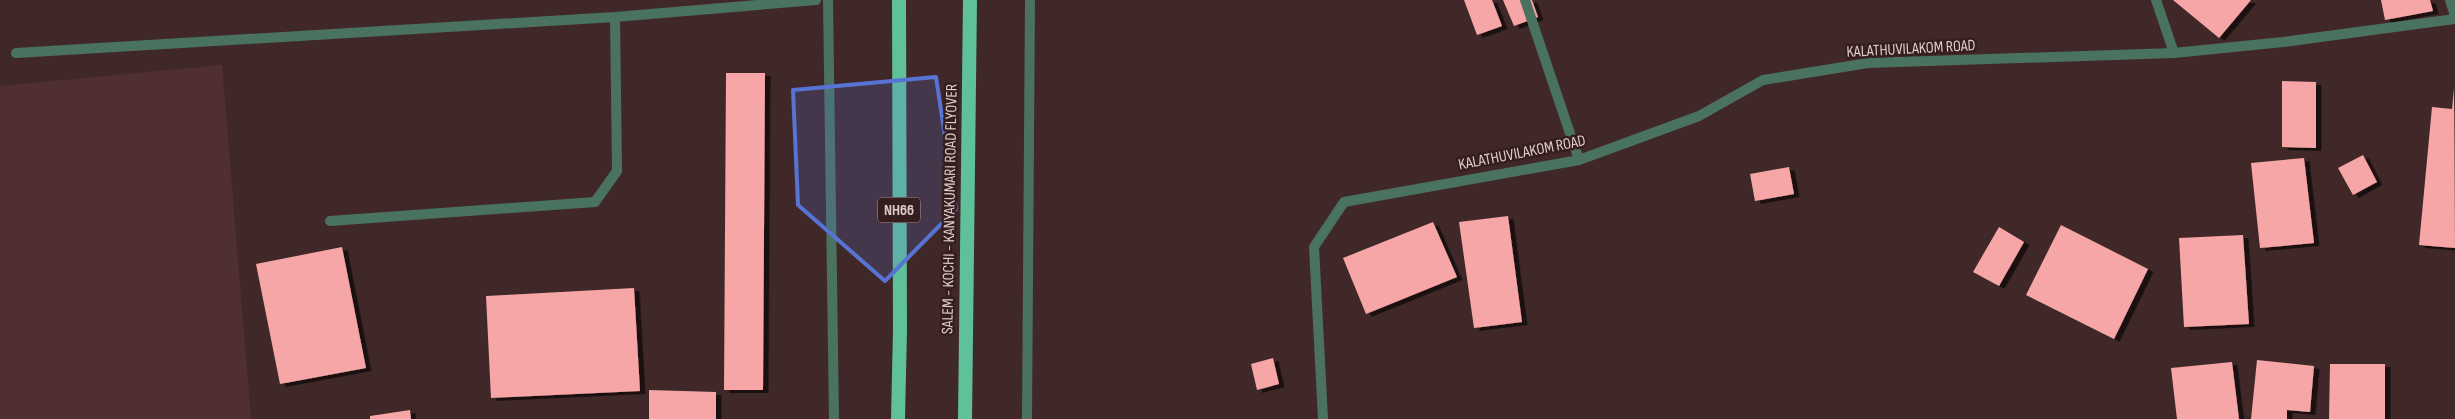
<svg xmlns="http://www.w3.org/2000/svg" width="2455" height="419" viewBox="0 0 2455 419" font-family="'Sofia Sans Condensed',sans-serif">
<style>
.built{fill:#502f30}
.building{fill:#f6a6a6;filter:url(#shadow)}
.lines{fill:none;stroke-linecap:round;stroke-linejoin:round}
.service{stroke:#4a7261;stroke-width:10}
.minor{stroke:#4a7261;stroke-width:10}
.tertiary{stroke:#4a7261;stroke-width:10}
.trunk{stroke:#5fc19a;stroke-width:14}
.marked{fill:#5774d5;fill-opacity:0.2;stroke:#5774d5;stroke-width:4;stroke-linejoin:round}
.labels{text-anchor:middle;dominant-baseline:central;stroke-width:5;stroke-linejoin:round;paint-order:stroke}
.shield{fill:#361e1e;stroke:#ac9898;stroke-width:1}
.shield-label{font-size:15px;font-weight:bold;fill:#dfcdcd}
.street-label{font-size:16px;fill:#dfcdcd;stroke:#361e1e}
</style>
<defs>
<filter id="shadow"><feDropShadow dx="5.5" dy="3" stdDeviation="0" flood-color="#0009"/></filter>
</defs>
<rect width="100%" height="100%" fill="#412828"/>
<!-- built -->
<path class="built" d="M222,65L251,419H0V86Z"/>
<!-- building -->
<path class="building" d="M1464,0H1492L1502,26L1477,35Z
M1503,0H1532L1538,17L1514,26Z
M2173,0H2251L2219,38Z
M2381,0H2430L2433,11L2385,20Z
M726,73H765L763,390H724Z
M2282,81L2316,82V148L2282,147Z
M2454,88L2455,248L2419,245L2432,107L2452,109Z
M2363,155L2377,182L2353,195L2338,168Z
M2304,158L2314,243L2260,248L2251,163Z
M1789,167L1794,194L1755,201L1750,174Z
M1508,216L1522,322L1474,328L1459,222Z
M1433,222L1457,277L1366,314L1343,258Z
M2061,225L2148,269L2114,339L2026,295Z
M1999,227L2024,242L1999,286L1973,272Z
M2243,235L2249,324L2184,327L2179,238Z
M342,247L366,368L280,384L256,264Z
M634,288L640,391L491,398L486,296Z
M1273,358L1279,384L1257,390L1251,364Z
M2257,360L2314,366L2310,412L2287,410V419H2251Z
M2232,362L2239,419H2177L2171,368Z
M2330,364H2385V419H2329Z
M649,390L716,392V419H649Z
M410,410L411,419H370V416Z"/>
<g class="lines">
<!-- service -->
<path class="service" d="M16,53L615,17L816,0
M330,221L595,202L617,171L615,17"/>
<!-- minor -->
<path class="minor" d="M1525,0L1579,160
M2156,0L2174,53
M2450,0L2455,16
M1323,419L1314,247L1344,202L1579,160L1699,116L1763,80L1868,63L2174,53L2283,42L2455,19"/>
<!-- tertiary -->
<path class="tertiary" d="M828,0L834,419
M1027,419L1030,0"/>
<!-- trunk -->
<path class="trunk" d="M898,419L900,330L899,0
M965,419L970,0"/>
</g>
<!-- marked area -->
<path class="marked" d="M936,77L956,209L885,281L798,205L793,90Z"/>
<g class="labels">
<!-- shield labels -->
<rect class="shield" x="878" y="197.5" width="42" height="25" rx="4"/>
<g class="shield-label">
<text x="899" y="210">NH66</text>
</g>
<!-- street labels -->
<g class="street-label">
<text transform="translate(1911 49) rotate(-3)">KALATHUVILAKOM ROAD</text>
<text transform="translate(1522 153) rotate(-11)">KALATHUVILAKOM ROAD</text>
<text transform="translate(950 209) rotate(-89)">SALEM - KOCHI - KANYAKUMARI ROAD FLYOVER</text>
</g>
</g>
</svg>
